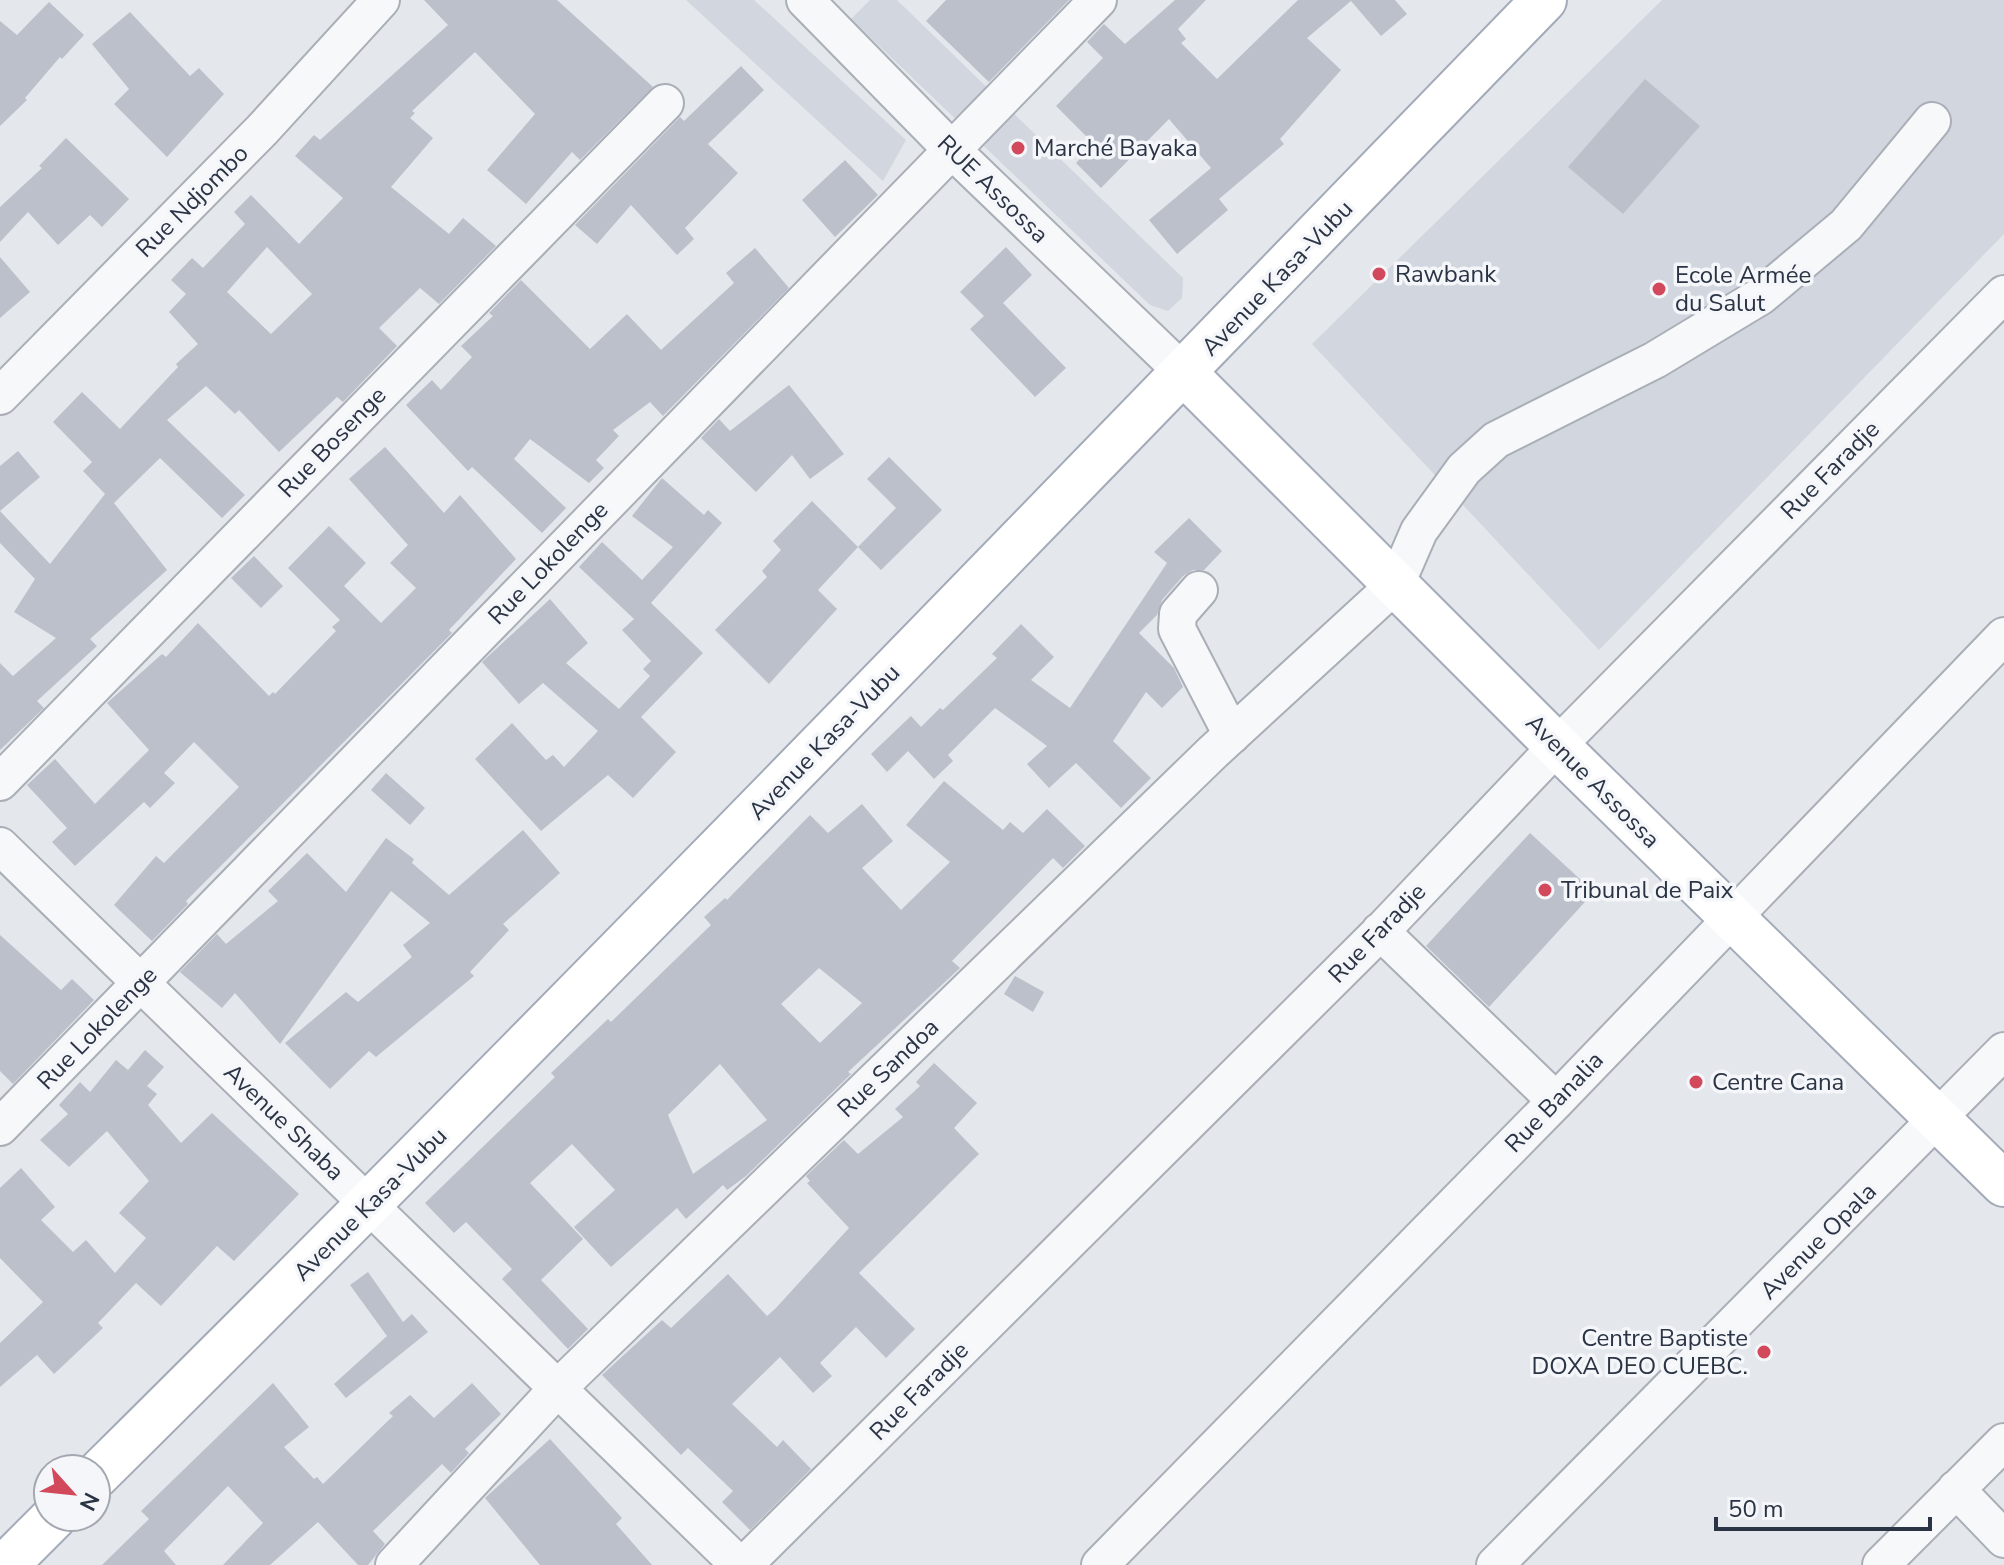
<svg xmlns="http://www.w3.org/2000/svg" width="2004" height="1565" viewBox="0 0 2004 1565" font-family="'Nunito Sans',sans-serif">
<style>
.built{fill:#d2d6de}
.building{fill:#bbc0ca;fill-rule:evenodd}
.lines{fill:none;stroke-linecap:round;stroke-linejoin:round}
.minor-casing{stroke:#a9aeb7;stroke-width:40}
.major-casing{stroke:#a3abb8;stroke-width:48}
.minor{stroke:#f7f8fa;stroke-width:36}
.major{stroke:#fff;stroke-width:44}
.poi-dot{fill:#d1495b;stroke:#f4f6f9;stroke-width:3}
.labels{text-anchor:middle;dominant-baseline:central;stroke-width:7;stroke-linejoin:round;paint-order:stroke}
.poi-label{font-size:24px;fill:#2b3445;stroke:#f4f6f9;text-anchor:start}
.street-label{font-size:24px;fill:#2b3445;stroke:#f4f6f9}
</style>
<rect width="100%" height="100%" fill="#e4e7ec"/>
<!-- built -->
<path class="built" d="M686,0H754L906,140L883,181Z
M870,0H897L1183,278L1182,298L1168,311L1150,305L851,19Z
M1662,0H2004V234L1599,650L1312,344Z"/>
<!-- building -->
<path class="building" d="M424,0H557L653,87L580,160L572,152L526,204L487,170L535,114L475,52L412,111L415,113L410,118L433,138L391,187L449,234L463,218L496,246L439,304L420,288L379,328L397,346L343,402L337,397L279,452L239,410L235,414L206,386L167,420L245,495L222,518L160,458L114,503L167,570L90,639L97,646L37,701L44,708L0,750V663L13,676L56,638L14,612L35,579L0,543V466L18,451L40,477L0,511L50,564L105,494L83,471L92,462L53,422L82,392L120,429L178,367L176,364L198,344L169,312L186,294L171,280L192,258L203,268L245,224L234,212L251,195L299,244L343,198L295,156L314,135L320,140L448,25ZM267,247L312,294L271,334L227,292Z
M946,0H1069L989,82L926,21Z
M1175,0H1206L1178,29L1186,39L1181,43L1217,79L1298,0H1395L1407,14L1381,36L1351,1L1307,38L1341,70L1280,139L1284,144L1219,199L1228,210L1177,254L1149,220L1211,168L1169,119L1101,188L1076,163L1094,144L1056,106L1103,58L1087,42L1104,24L1125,44Z
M49,2L84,35L62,59L60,57L25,98L27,100L0,126V21L17,35Z
M130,12L190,76L199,68L224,94L167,157L114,104L129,89L92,44Z
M741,66L764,90L708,144L738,173L685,228L694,239L677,255L631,205L597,244L575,225L680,117L684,121Z
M1645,79L1700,126L1623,214L1568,167Z
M66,138L129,199L102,227L90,215L58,245L28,212L0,242V207L42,168L39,166Z
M845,160L878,195L835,237L802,200Z
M1006,247L1032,275L1003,303L1066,368L1035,397L970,329L984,316L960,292Z
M755,248L789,288L663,416L650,402L613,430L619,436L596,460L604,468L589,483L530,439L514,459L566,508L542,533L472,467L468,471L406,405L432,380L441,390L472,357L461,346L493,316L489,313L521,280L590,349L627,314L661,350L734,283L726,273Z
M0,257L30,292L0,318Z
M789,385L844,454L810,479L792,455L756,492L701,438L719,419L730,431Z
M385,447L444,513L460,495L516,559L449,630L452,633L186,901L188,904L152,941L114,905L156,856L164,863L239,787L194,742L164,773L175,783L150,808L144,802L75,866L52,842L67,828L27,785L55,759L95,804L149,750L107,703L162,654L166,657L198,623L269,696L273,692L275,694L336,631L332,627L340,620L288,568L329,526L366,563L344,586L381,623L416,588L390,563L408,545L349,479Z
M889,457L942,510L881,570L858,547L896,508L867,479Z
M662,478L704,515L708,510L722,523L651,603L703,653L641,717L676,752L633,798L608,775L541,831L475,759L512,723L546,760L553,755L564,767L598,731L543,683L519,704L482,662L550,599L588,643L566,663L619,709L650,676L643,669L651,661L622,630L634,619L579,567L602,542L642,580L673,547L632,516Z
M812,501L858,547L818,590L837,609L769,684L715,630L767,577L762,571L781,550L773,541Z
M1189,518L1222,551L1204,570H1193L1183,576L1162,600L1157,615L1139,633L1174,668L1183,687L1162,708L1146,692L1113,741L1151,778L1121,808L1076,763L1049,788L1027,764L1047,746L995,708L948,755L953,761L934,779L908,751L887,772L871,754L911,716L921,727L940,708L943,710L997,658L992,654L1021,624L1054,657L1031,680L1070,708L1167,563L1154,552Z
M254,556L283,586L261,608L231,578Z
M386,773L425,808L410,825L371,790Z
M944,781L1003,830L1010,822L1023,833L1047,809L1085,846L1063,868L1053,858L952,961L960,968L848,1072L851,1074L746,1176L727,1190L723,1185L686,1219L677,1208L611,1267L574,1227L615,1190L572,1144L530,1183L583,1239L541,1280L588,1329L568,1349L502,1279L512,1269L466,1222L454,1233L425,1203L555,1077L551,1073L608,1019L611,1022L711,925L704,917L725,898L727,900L810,815L828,833L862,804L893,841L862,868L901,910L950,862L906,825ZM819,968L862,1003L820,1043L781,1004ZM720,1064L767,1120L693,1174L668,1115Z
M523,830L560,873L503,924L509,930L470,972L474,976L376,1057L369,1051L330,1089L285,1043L346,992L358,1002L412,957L403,945L430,923L391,891L280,1044L235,993L222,1008L180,972L217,934L226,944L278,901L268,891L307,853L346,892L386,838L414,859L412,863L449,895Z
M1530,833L1594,892L1489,1007L1426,946Z
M0,935L61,990L72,979L94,1000L13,1084L0,1071Z
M1015,976L1044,992L1033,1012L1004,994Z
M145,1050L164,1067L147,1086L157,1094L148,1105L181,1143L212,1113L299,1194L234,1261L217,1246L161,1306L136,1283L98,1323L103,1328L54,1374L37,1355L0,1387V1343L43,1302L0,1258V1188L21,1168L55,1207L41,1220L73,1252L86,1240L115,1273L146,1238L119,1213L149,1181L107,1131L69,1167L40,1140L68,1114L59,1105L80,1082L90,1092L116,1060L128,1070Z
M934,1063L977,1103L954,1128L979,1154L859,1273L915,1329L886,1358L856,1327L820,1363L832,1376L813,1393L780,1357L732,1404L777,1447L783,1440L811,1469L750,1530L722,1502L733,1491L688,1448L681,1455L602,1375L662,1320L671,1328L728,1274L767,1316L775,1309L849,1228L807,1183L810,1181L806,1176L844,1140L858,1154L903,1117L895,1109L920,1086L916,1082Z
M368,1272L403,1322L412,1314L428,1332L346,1398L334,1384L387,1336L350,1285Z
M273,1383L309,1427L284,1447L314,1479L317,1477L323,1484L393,1416L389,1413L410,1395L434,1418L472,1383L501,1414L465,1449L469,1453L451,1473L442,1464L373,1531L385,1544L368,1565H358L318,1522L270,1565H223L263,1523L228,1486L164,1551L176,1565H102L149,1519L141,1511Z
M550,1439L622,1518L616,1524L652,1565H540L485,1498Z"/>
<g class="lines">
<!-- minor casing -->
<g class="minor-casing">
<path id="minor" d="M805,0L950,148L1185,374
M0,396L262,130L381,0
M1199,590L1178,614L1177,629L1232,735
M0,782L665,103
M0,846L739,1565
M1380,931L1556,1101
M0,1127L1098,0
M1956,1489L2004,1539
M394,1565L559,1387L1213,752L1396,584L1419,531L1464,469L1496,440L1655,360L1761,296L1846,225L1932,121
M744,1565L1385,927L1557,746L2004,294
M1100,1565L1556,1101L2004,636
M1495,1565L2004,1051
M1881,1565L2004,1442"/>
</g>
<!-- major casing -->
<g class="major-casing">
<path id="major" d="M1185,374L1557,746L2004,1184
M96,1476C586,991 1064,494 1544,0
M6,1565L54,1517"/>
</g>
<!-- minor -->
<use href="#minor" class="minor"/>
<!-- major -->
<use href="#major" class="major"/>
</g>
<!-- markers -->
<g class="poi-dot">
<circle cx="1018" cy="148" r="8"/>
<circle cx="1379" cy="274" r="8"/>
<circle cx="1659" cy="289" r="8"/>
<circle cx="1545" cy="890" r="8"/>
<circle cx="1696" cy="1082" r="8"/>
<circle cx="1764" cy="1352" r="8"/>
</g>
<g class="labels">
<!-- poi labels -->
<g class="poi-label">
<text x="1034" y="148">Marché Bayaka</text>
<text x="1395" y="274">Rawbank</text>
<text x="1675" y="275">Ecole Armée<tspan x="1675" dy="28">du Salut</tspan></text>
<text x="1561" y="890">Tribunal de Paix</text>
<text x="1712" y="1082">Centre Cana</text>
<text x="1748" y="1338" text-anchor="end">Centre Baptiste<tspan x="1748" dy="28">DOXA DEO CUEBC.</tspan></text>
</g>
<!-- street labels -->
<g class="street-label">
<text transform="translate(993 189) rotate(44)">RUE Assossa</text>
<text transform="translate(192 201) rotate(-45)">Rue Ndjombo</text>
<text transform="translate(1277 278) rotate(-46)">Avenue Kasa-Vubu</text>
<text transform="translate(332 442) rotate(-46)">Rue Bosenge</text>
<text transform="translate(1830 470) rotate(-45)">Rue Faradje</text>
<text transform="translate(548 563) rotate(-46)">Rue Lokolenge</text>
<text transform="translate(824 742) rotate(-46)">Avenue Kasa-Vubu</text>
<text transform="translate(1593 781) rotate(45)">Avenue Assossa</text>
<text transform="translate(1377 933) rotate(-46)">Rue Faradje</text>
<text transform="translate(97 1028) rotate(-46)">Rue Lokolenge</text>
<text transform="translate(888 1068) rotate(-44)">Rue Sandoa</text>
<text transform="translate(1554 1102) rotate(-46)">Rue Banalia</text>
<text transform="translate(284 1122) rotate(44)">Avenue Shaba</text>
<text transform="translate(370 1204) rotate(-45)">Avenue Kasa-Vubu</text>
<text transform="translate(1818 1241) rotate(-45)">Avenue Opala</text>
<text transform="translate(919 1391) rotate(-45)">Rue Faradje</text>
</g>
</g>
<!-- north arrow -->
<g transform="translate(72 1493) rotate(117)"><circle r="38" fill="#f4f6f9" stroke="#a4a8b1" stroke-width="2"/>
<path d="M0-6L14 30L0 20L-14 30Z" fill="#d1495b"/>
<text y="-12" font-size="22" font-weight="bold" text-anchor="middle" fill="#2b3445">N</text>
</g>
<!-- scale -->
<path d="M1716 1517v12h214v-12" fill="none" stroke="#2b3445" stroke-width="4"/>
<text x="1728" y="1517" font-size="24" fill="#2b3445" stroke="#f4f6f9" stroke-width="6" paint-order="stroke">50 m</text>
</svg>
